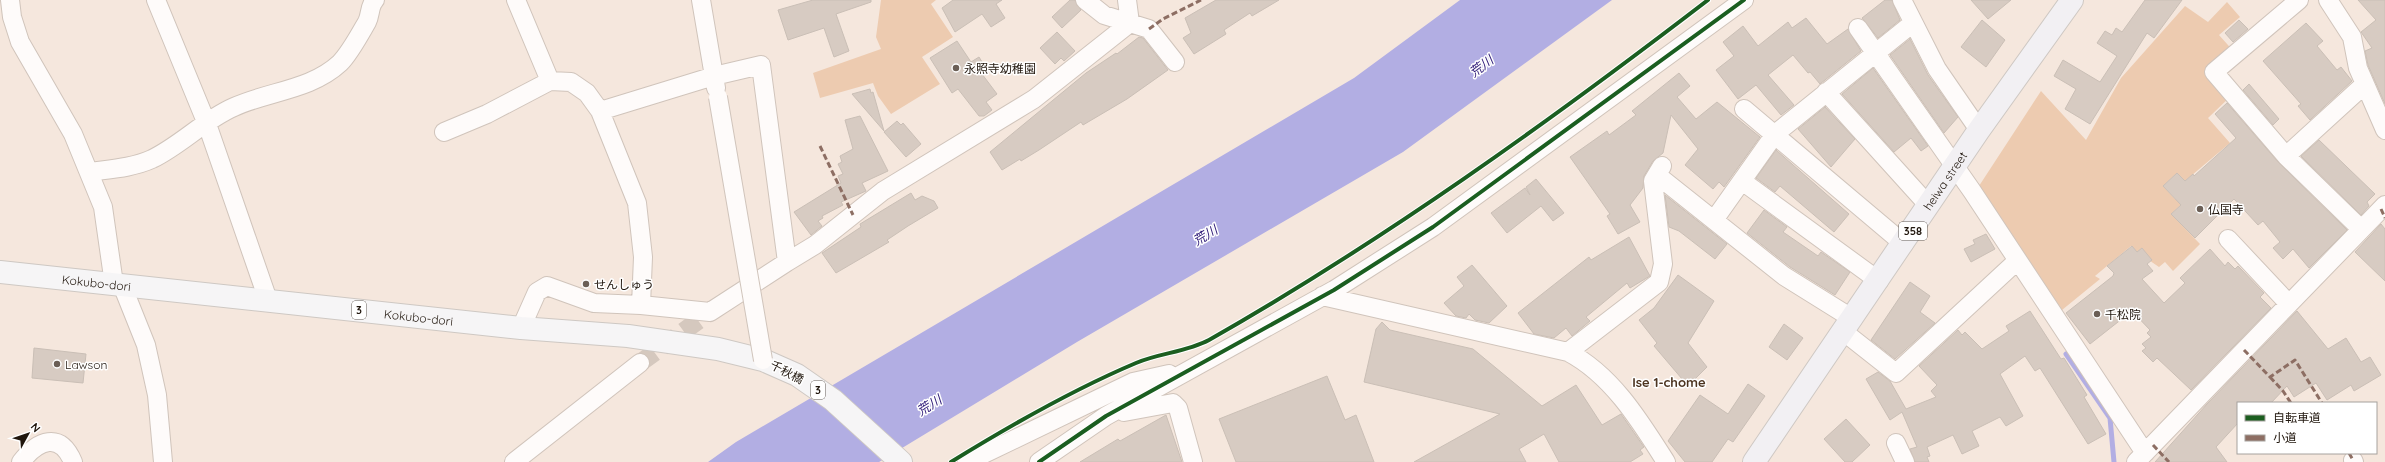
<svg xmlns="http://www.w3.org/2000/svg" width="2385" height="462" viewBox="0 0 2385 462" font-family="Quicksand,'Noto Sans JP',sans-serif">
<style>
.green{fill:#edcbb0}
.water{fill:#b2aee3}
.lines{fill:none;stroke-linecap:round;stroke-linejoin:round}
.stream{stroke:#b2aee3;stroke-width:5}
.building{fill:#d7cbc2;stroke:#cabfb6}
.minor-tunnel{stroke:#d5c8be;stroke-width:18;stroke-dasharray:18 9;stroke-linecap:butt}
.minor-casing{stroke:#d0c4bb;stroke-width:20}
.major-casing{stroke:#cec8c3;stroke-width:24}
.highway-casing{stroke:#cec8c3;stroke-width:24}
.minor{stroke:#fefbfa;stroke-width:18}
.major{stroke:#f6f5f6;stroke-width:22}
.highway{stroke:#f2f0f3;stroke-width:22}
.minor-bridge-casing{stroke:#d0c4bb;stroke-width:20;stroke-linecap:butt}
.minor-bridge{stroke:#fefbfa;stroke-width:18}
.quiet{stroke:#8d6e63;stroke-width:3;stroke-dasharray:6 3;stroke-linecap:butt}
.cycleway-casing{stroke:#fff;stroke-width:6}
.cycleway{stroke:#1b5e20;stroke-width:4}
.poi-dot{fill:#6b5f56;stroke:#fff;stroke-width:1.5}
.labels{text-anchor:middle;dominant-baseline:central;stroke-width:3;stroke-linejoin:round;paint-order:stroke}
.shield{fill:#fff;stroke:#635c56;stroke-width:1}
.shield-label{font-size:11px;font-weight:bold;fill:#20160d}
.poi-label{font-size:12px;fill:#20160d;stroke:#fff;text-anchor:start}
.street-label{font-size:12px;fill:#20160d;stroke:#fff}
.water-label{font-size:13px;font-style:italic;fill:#2d1977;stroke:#fff}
.neighbourhood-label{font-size:13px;font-weight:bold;fill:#4c3420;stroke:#fff}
</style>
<rect width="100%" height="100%" fill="#f5e7dd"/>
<!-- green -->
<path class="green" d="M881,0H936L931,4L953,37L922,57L940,84L891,114L878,96L873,83L820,98L813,73L881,49L876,37Z
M2227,2L2240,17L2219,35L2236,54L2214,72L2233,94L2208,118L2230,143L2185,181L2177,173L2163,186L2175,199L2186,200L2171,214L2200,244L2173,271L2165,262L2159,267L2137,252L2131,246L2095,276L2100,279L2062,310L1979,186L2041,91L2086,140L2121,78L2185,6L2208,22Z"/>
<!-- water -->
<path class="water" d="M1460,0H1612L1403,152L1077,342L879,462H708L736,442L1354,78Z"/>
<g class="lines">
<!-- stream -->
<path class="stream" d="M2066,354L2110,418L2114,462"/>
</g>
<!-- building -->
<path class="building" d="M813,0H871V2L836,14L849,51L834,57L824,28L788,40L778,10Z
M953,0H1002L996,4L1005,18L991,27L982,14L955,32L942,8Z
M1070,0H1075L1081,10L1062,28L1052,17Z
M1216,0H1279L1252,16L1250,13L1224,30L1226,34L1194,54L1183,38L1191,33L1185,18Z
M1885,0H1892L1900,20L1878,38L1862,18Z
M1971,0H2011L1988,19Z
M2145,0H2182L2154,38L2147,33L2090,124L2065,109L2076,89L2054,76L2063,60L2100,82L2117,56L2097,43L2105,31L2112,35L2116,28L2122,32Z
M2358,0H2385V104L2368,65L2365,51L2372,48L2361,32L2376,20Z
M1806,18L1827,44L1848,29L1861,51L1820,84L1810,72L1808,73L1793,55L1768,75L1794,105L1781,115L1756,85L1738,99L1716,70L1734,56L1723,42L1743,26L1758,46L1788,22L1792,28Z
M1982,20L2005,40L1986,67L1961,47Z
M2239,20L2248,29L2233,42L2225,33Z
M2306,23L2323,41L2317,46L2337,70L2341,67L2352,81L2310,120L2298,106L2301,104L2263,61Z
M1057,32L1075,51L1064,61L1061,58L1055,64L1040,48Z
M1139,37L1143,38L1168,70L1127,99L1083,125L1081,122L1039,150L1021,161L1020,159L1002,170L990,152L1086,73L1116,53L1117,54Z
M1910,39L1928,75L1958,117L1944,133L1890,55Z
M957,41L971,62L979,57L987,70L982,74L997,94L986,102L992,110L984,116H979L958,89L952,93L930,58Z
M1873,68L1928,146L1921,151L1911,138L1894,152L1842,94Z
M1679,73L1690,86L1677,97L1696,119L1717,102L1760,137L1724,187L1719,182L1713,189L1685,165L1698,149L1671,115L1663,153L1653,161L1644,176L1643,188L1630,205L1640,222L1618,234L1607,216L1610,214L1570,157L1607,131L1609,135L1636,115L1632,111Z
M2249,84L2279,119L2273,125L2243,90Z
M870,89L871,93L873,92L884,131L852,94Z
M2227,103L2279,163L2347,230L2309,268L2293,249L2283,259L2273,248L2280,242L2263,221L2258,225L2234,199L2195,238L2171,214L2181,205L2163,186L2177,173L2185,181L2193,174L2194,176L2236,138L2215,114Z
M1825,107L1855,139L1831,167L1798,129Z
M860,116L888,171L862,183L866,191L841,202L843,205L822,216L823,218L818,221L822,226L811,235L794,212L841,183L838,176L843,174L838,164L842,162L840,156L853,149L845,120Z
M897,121L901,125L903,123L921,144L906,157L884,132Z
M2319,140L2375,194L2367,202L2369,206L2361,215L2301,156Z
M1776,150L1849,214L1834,232L1780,186L1775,192L1756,178Z
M1536,179L1564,213L1553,221L1541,206L1507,233L1491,213L1525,188L1530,195L1526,187Z
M911,193L915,200L922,196L934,201L938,208L908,226L887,240L889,242L836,273L822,253L861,227L860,224Z
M1665,195L1727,244L1715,259L1679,231L1669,227Z
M1764,210L1787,227L1783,232L1818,256L1821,252L1850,272L1835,295L1790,267L1747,233Z
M2381,224L2385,229V281L2355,252Z
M1986,234L1995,249L1971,262L1964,249L1975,244L1973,240Z
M1629,237L1650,276L1630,288L1627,283L1586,317L1590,321L1572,336L1566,328L1554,338L1534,334L1518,313L1589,257L1591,260Z
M2132,246L2137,252L2142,248L2152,260L2147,264L2153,271L2142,279L2164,303L2185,283L2180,278L2210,249L2225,266L2228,262L2235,269L2238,266L2264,293L2260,297L2271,308L2191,390L2157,358L2153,362L2142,351L2146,348L2142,344L2151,337L2147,333L2150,330L2132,311L2090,344L2066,313L2113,276L2114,273L2107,266Z
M1472,265L1507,306L1489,323L1475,320L1469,314L1466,318L1456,316L1444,303L1464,286L1457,277Z
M1678,275L1714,301L1688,343L1707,367L1688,386L1654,346L1657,343L1639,320L1654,308Z
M1910,282L1930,296L1920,312L1935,323L1895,359L1871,340Z
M2030,311L2061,359L2064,358L2087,395L2084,397L2106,434L2088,444L2040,368L2035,371L2025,356L2000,374L2023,416L2006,426L2000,417L1972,431L1979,446L1962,454L1953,435L1927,447L1930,456L1927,457L1929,462H1915L1910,449L1917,447L1902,412L1890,420L1866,379L1878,372L1890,381L1906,409L1936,397L1931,391L1937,385L1919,366L1958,330L1962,335L1965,332L1982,349L2009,331L2006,326Z
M2297,311L2328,349L2346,338L2361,362L2370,357L2381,375L2354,391L2351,385L2327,400L2316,383L2294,397L2287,386L2271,403H2238V423L2216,447L2227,462H2155L2207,404Z
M1382,322L1390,330L1473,349L1542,406L1576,385L1602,425L1621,414L1644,447L1640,450L1643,454L1630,462H1559L1544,434L1519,449L1526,462H1414L1500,414L1364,382L1376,329Z
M1784,324L1803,338L1787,360L1769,347Z
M34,348L86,354L83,383L32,378Z
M1327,376L1345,420L1356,415L1374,462H1236L1219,419Z
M1748,384L1765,396L1733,442L1728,439L1712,462H1685L1668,441L1700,395L1728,414Z
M1166,415L1182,462H1080L1118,439L1120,441Z
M1846,419L1870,445L1852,462H1845L1824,439Z"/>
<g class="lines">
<!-- minor-tunnel -->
<path class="minor-tunnel" d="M640,363L710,312"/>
<!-- minor casing -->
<g class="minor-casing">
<path id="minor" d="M10,0L12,17L20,42L73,134L103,207L114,284
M156,0L207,124L268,300
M516,0L550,81
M701,0L716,88
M1085,0L1104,15L1149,29L1175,62
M1902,0L1937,69L1979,130
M2299,0L2214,72L2286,156L2361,229
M2328,0L2352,37L2358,68L2385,130
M1858,28L1972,191L2145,453
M1826,92L1929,206
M1744,109L1904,244
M600,111L714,76L761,65L787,262L815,245L883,191L1034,99L1130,23L1127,0
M444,132L487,114L550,81L571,82L587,93L600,111L637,203L643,257L641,305
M2286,156L2365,84
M89,172C110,169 132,168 152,159C181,145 204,120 234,107C269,91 311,90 340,63C350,53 360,34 367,22C371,14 369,6 375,0
M1657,175L1784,276L1853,319
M1742,181L1879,281
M1714,220L1775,134L1913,23
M2228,239L2289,304
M122,285L146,345L157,395L163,462
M1322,296L1568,352L1659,282L1663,264L1653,181L1662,166
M521,328L537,292L547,286L594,303L641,305L710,312L787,262
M1844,332L1896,373L2017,261
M1568,352C1612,375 1640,421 1666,462
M1124,412L1173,403L1178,408L1193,462
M1896,443L1905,462
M2353,460L2354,462
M21,462C38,440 60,431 73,462
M514,462L640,363
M967,462L1133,382L1169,374
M1039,462L1106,416L1334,290L1433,227L1744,0
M2136,462L2385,205"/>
</g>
<!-- major casing -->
<g class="major-casing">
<g id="major">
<path id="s1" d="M0,272L521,328L628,336L718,349L763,360L797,375L833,400L901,462"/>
</g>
</g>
<!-- highway casing -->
<g class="highway-casing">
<g id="highway">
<path id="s2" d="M1754,462L1979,130L2072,0"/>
</g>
</g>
<!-- minor -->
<use href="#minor" class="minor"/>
<!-- major -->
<use href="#major" class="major"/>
<!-- highway -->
<use href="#highway" class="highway"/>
<!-- minor-bridge casing -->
<g class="minor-bridge-casing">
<path id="minor-bridge" d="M718,97L763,360"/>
</g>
<!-- minor-bridge -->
<use href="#minor-bridge" class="minor-bridge"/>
<!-- quiet -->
<path class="quiet" d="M1149,29L1163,19L1201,0
M820,146L853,215
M2381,209L2385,218
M2244,350L2270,377L2295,360L2322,403
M2270,377L2283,391L2291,403
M2153,445L2169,462
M2349,453L2353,460"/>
<!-- cycleway casing -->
<g class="cycleway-casing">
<path id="cycleway" d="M951,462C1011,425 1072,390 1136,363C1159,353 1187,352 1209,340C1383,241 1549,122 1708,0
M1039,462L1106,416L1334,290L1433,227L1744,0"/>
</g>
<!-- cycleway -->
<use href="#cycleway" class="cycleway"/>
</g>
<!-- markers -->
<g class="poi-dot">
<circle cx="956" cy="68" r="4"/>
<circle cx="2200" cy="209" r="4"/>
<circle cx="586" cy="284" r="4"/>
<circle cx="2097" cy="314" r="4"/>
<circle cx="57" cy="364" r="4"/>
</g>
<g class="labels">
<!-- shield labels -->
<g class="shield">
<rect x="1899" y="222" width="28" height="18" rx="3"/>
<rect x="352" y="301" width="14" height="18" rx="3"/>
<rect x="811" y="381" width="14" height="18" rx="3"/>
</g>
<g class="shield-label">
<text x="1913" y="231">358</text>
<text x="359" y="310">3</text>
<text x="818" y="390">3</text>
</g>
<!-- poi labels -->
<g class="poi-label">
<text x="964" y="68">永照寺幼稚園</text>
<text x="2208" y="209">仏国寺</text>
<text x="594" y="284">せんしゅう</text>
<text x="2105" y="314">千松院</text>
<text x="65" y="364">Lawson</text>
</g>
<!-- street labels -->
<g class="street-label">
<text stroke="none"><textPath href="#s2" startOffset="340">heiwa street</textPath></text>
<text stroke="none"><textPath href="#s1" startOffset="97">Kokubo-dori</textPath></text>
<text stroke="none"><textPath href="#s1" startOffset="421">Kokubo-dori</textPath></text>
<text transform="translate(787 372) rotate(27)">千秋橋</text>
</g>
<!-- water labels -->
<g class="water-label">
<text transform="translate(1481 66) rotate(-37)">荒川</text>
<text transform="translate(1205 235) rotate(-31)">荒川</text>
<text transform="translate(929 405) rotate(-32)">荒川</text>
</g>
<!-- neighbourhood labels -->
<g class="neighbourhood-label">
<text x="1669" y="382">Ise 1-chome</text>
</g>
</g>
<!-- legend -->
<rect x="2237" y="402" width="140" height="52" fill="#ffffff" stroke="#a6a29e"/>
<rect x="2245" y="415" width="20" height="6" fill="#1b5e20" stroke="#a6a29e"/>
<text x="2273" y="422" font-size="12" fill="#20160d">自転車道</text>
<rect x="2245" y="435" width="20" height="6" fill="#8d6e63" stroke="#a6a29e"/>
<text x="2273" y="442" font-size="12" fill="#20160d">小道</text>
<!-- north arrow -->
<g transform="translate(28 434) rotate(50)" stroke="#ffffff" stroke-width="3" paint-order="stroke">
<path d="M0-3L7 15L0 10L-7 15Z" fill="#20160d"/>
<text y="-6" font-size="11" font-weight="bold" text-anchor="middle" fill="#20160d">N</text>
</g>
</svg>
